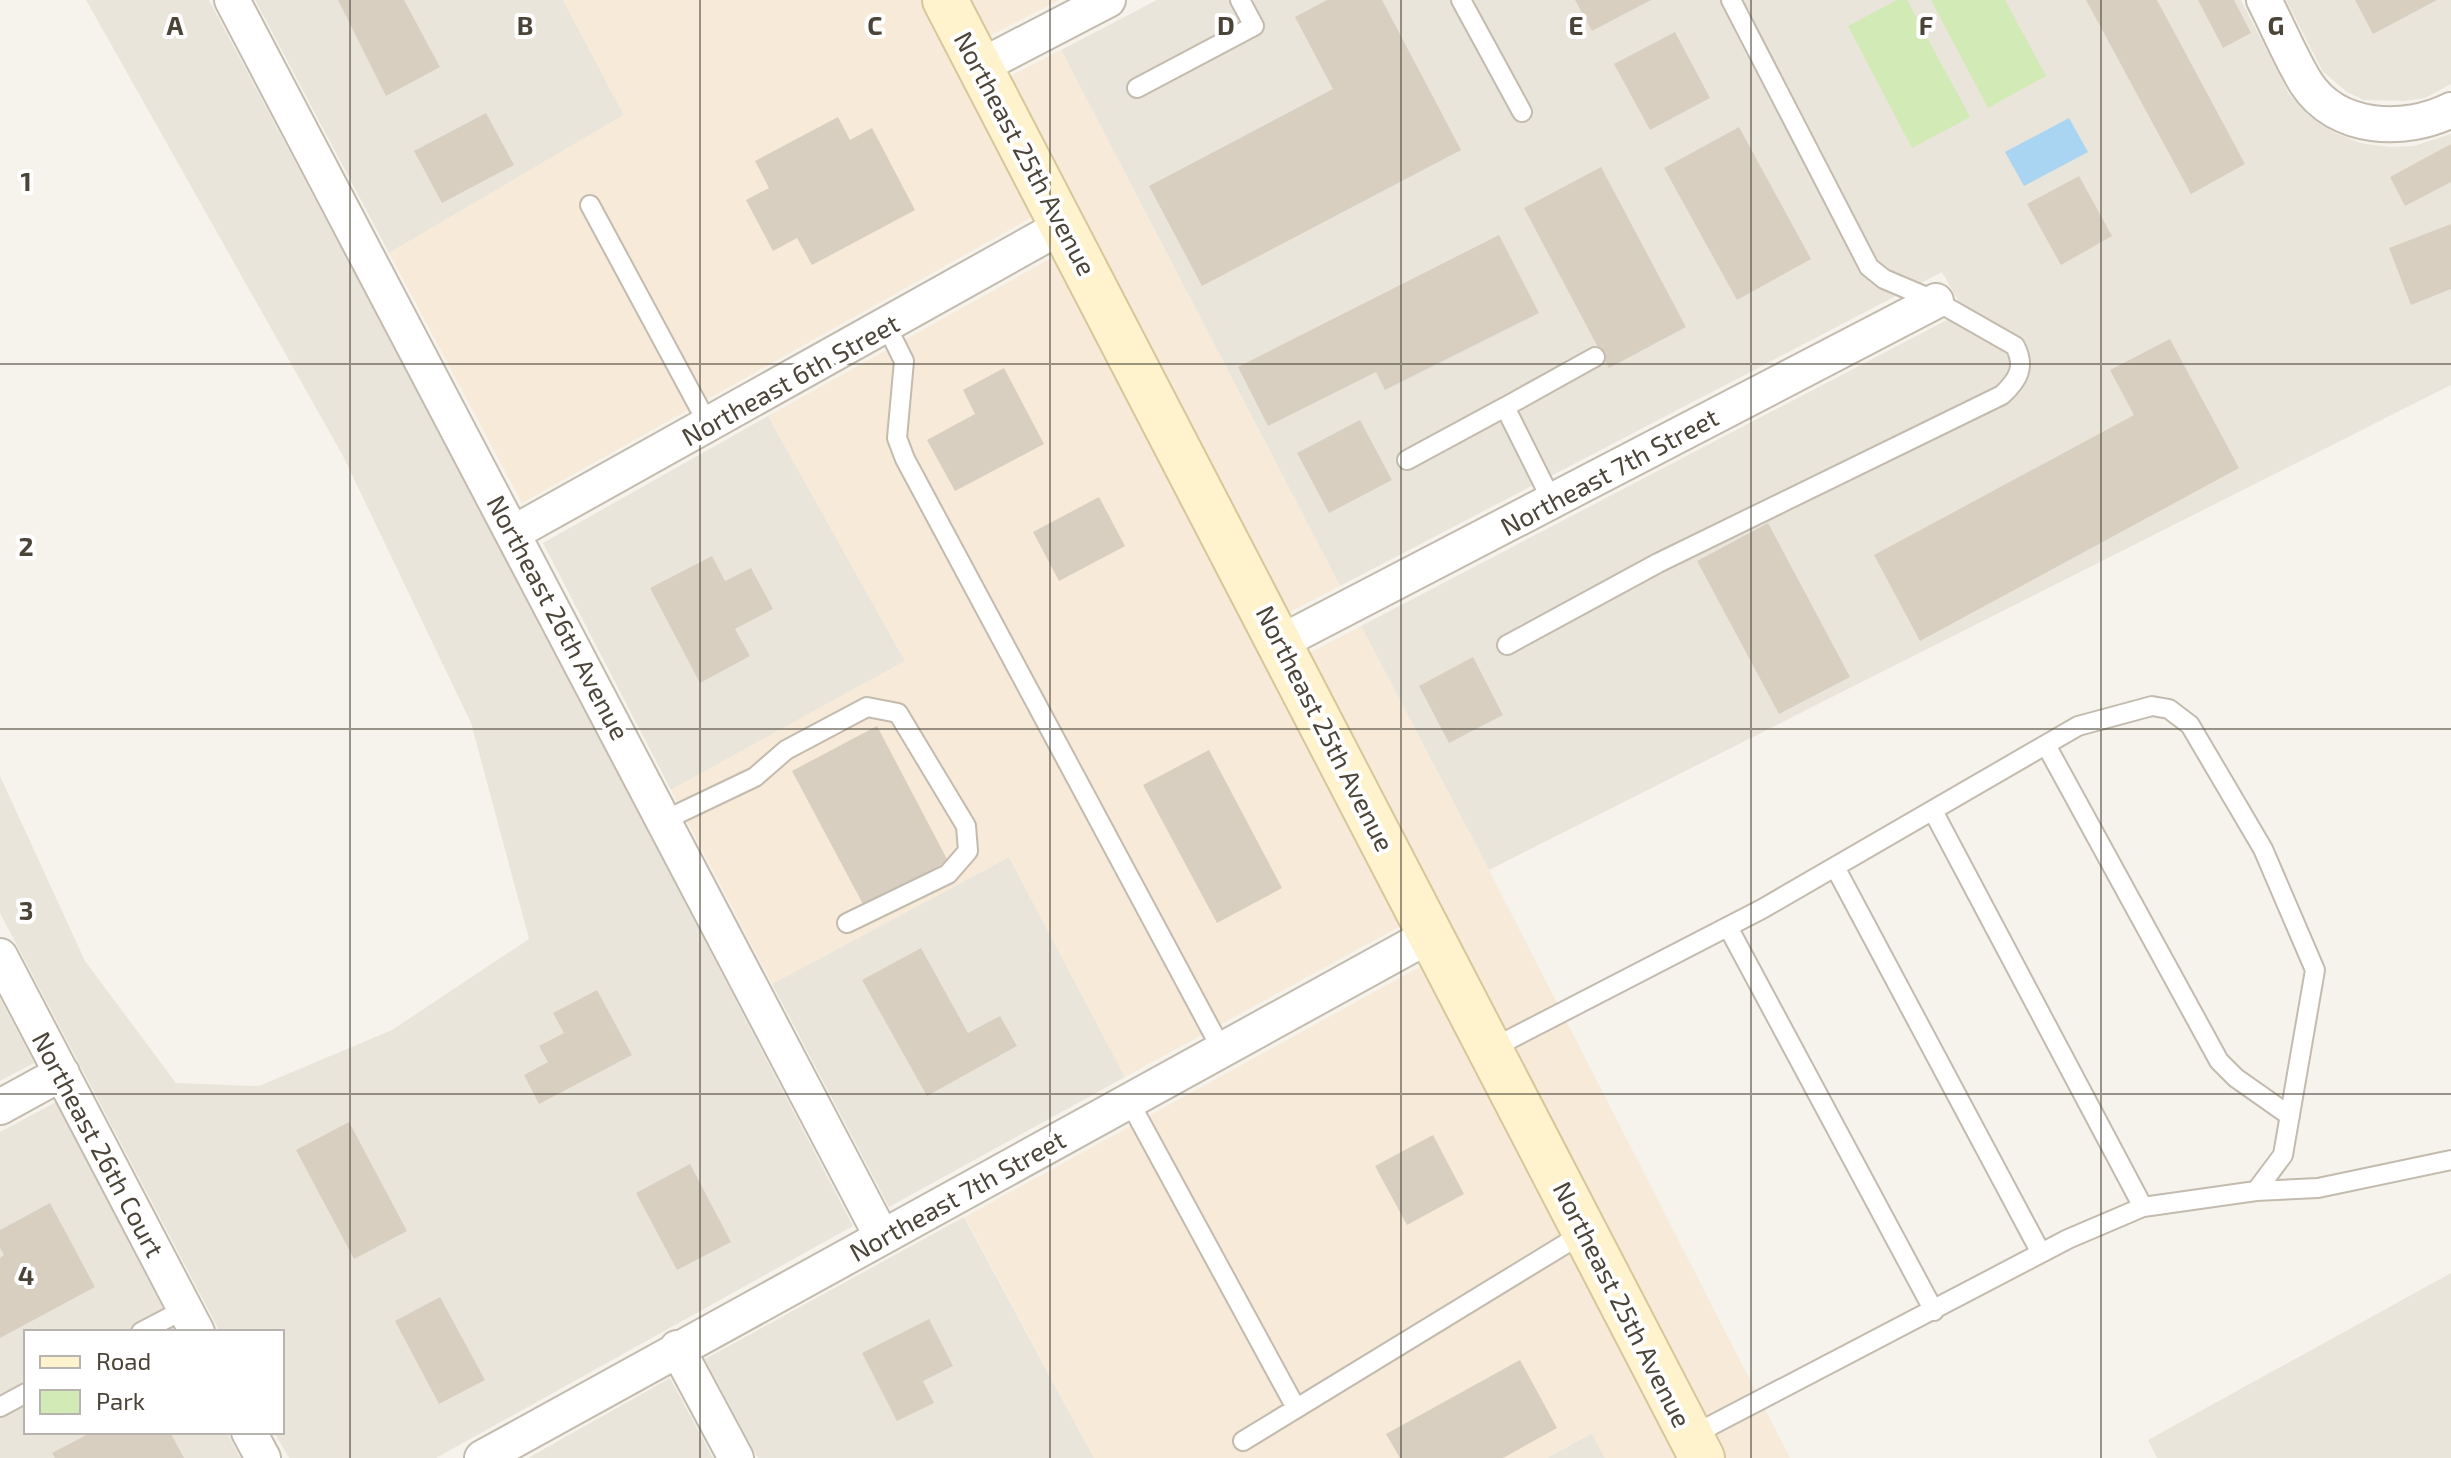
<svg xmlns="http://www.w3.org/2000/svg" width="2451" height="1458" viewBox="0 0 2451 1458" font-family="'Exo 2',sans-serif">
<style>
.residential{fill:#eae5da}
.commercial{fill:#f7ead8}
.green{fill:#d2eab5}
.water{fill:#a9d4f2}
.building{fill:#d8cfc1}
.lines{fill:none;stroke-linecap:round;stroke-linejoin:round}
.service-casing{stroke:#c2bbae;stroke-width:22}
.minor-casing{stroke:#c2bbae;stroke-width:38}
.secondary-casing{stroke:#d6c79b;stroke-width:48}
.service{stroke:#fff;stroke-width:18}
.minor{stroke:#fff;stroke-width:34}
.secondary{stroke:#fff3cd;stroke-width:44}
.grid{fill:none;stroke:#4b4439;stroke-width:2;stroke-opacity:0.55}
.labels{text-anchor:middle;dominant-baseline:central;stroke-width:8;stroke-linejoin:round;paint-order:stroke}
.street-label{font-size:26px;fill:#4b4439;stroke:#fff}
.grid-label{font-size:26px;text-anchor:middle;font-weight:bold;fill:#4b4439;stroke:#fff;stroke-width:8;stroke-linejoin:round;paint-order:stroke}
</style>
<rect width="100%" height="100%" fill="#f6f3ec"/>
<!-- residential -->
<path class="residential" d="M86,0H209L497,542L853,1226L436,1458H289L274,1432H282V1332H220L0,913V776L85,961L176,1083L259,1086L392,1030L529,939L471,723L343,456Z
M255,0H563L624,115L389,253Z
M1157,0H2241L2289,94L2308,115L2333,132L2360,143L2389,147L2414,146L2451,134V385L1489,870L1361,626L1964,311L1942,272L1340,586L1061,50Z
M2286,0H2451V84L2425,98L2404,101L2364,100L2347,92L2323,72Z
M768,416L905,661L671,790L543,543Z
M1009,857L1125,1077L889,1207L772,984Z
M0,998L34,1063L0,1081Z
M56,1102L175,1332H26V1432H227L240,1458H0V1132Z
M964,1217L1094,1458H758L705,1359Z
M2451,1273V1458H2157L2148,1440Z
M670,1378L713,1458H528Z
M1592,1433L1605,1458H1547Z"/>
<!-- commercial -->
<path class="commercial" d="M563,0H923L1036,215L522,503L389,253L624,115Z
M968,0H1059L988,37Z
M1061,50L1340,586L1288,613L1009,77Z
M1057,255L1404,924L1125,1077L1009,857L772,984L671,790L905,661L768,416Z
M1361,626L1489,870L1790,1458H1724L1309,653Z
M1425,964L1680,1458H1605L1591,1433L1547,1458H1094L965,1217Z"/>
<!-- green -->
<path class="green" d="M1897,0H1907L1970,117L1912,148L1848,26Z
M1931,0H2005L2046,76L1988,108Z"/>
<!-- water -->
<path class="water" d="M2069,118L2088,152L2024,186L2005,152Z"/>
<!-- building -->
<path class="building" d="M338,0H404L440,67L386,96Z
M1327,0H1382L1461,150L1202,286L1149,186L1333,89L1295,17Z
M1575,0H1651L1592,31Z
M2086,0H2157L2245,164L2191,194Z
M2198,0H2234L2251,33L2223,48Z
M2355,0H2437L2373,34Z
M1675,32L1710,98L1650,130L1614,64Z
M486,113L514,165L442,203L414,151Z
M838,117L850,140L872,128L915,210L812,265L797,238L773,251L746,200L769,188L755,161Z
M1739,127L1811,259L1737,300L1664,168Z
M2451,144V182L2405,206L2390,177Z
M1601,167L1686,327L1609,368L1524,208Z
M2079,176L2112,236L2061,265L2027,204Z
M2451,224V289L2411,305L2389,248Z
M1499,235L1539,313L1385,390L1376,372L1268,426L1238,367Z
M2170,339L2239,468L1920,641L1874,555L2134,415L2110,370Z
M1004,368L1044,444L955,491L927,440L975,414L963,390Z
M1360,420L1392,480L1329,513L1297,453Z
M1099,497L1125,546L1059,581L1033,532Z
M1768,523L1850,677L1779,714L1697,561Z
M712,556L725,581L751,568L773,609L735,629L750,656L700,683L650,588Z
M1473,657L1503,715L1449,743L1419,686Z
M877,726L948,861L864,906L792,771Z
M1209,750L1282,888L1217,923L1143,785Z
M921,948L968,1033L1000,1016L1017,1046L927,1096L862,980Z
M597,990L632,1055L539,1104L524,1075L548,1062L539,1046L564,1033L553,1013Z
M349,1122L407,1231L354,1259L296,1150Z
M1433,1135L1464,1194L1407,1225L1375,1166Z
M690,1164L731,1242L677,1270L636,1193Z
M50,1203L95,1287L0,1338V1258L4,1255L0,1248V1230Z
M440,1297L485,1380L439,1404L395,1321Z
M929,1319L953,1366L923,1381L934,1403L897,1421L862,1353Z
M1520,1360L1557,1428L1503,1458H1400L1386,1434Z
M92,1432H170L184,1458H55L52,1453Z"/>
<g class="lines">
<!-- service casing -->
<g class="service-casing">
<path id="service" d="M1461,0L1522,112
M1137,88L1254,26L1240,0
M590,205L708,424
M886,325L904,361L897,438L905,459L1222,1050
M1505,407L1595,357
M1407,460L1505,407L1552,501
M1507,645L1658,563L2002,395C2018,380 2026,367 2015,346L1936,301L1884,279L1869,267L1731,0
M2046,745L2219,1061L2236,1078L2290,1116
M1933,811L2143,1207
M665,820L755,777L786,750L867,707L898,713L966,826L968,851L948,874L847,923
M1835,867L2041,1253
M1728,927L1934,1311
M1491,1049L1762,909L2078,726L2152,706L2169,709L2190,725L2263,849L2315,970L2283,1155L2256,1191L2143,1207L2068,1239L1691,1436
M1129,1101L1296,1408
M2256,1191L2318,1188L2451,1160
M141,1332L185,1309
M0,1407L26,1393
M1243,1441L1585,1232"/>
</g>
<!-- minor casing -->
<g class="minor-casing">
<path id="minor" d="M232,0L882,1237
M2264,0C2278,27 2290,57 2306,83C2337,131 2405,133 2451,110
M981,66L1108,0
M515,532L1064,225
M1281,642L1936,301
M0,956L197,1332
M0,1107L62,1073
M677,1348L736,1458
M249,1432L263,1458
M482,1458L1432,934"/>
</g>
<!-- secondary casing -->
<g class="secondary-casing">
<path id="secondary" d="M945,0L1702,1458"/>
</g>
<!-- service -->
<use href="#service" class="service"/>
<!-- minor -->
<use href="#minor" class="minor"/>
<!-- secondary -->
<use href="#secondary" class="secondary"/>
</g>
<!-- grid -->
<path class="grid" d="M350,0V1458M700,0V1458M1050,0V1458M1401,0V1458M1751,0V1458M2101,0V1458M0,364H2451M0,729H2451M0,1094H2451"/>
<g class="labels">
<!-- street labels -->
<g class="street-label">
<text transform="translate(1026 153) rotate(62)">Northeast 25th Avenue</text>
<text transform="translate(790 379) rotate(-29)">Northeast 6th Street</text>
<text transform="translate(1609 471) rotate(-28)">Northeast 7th Street</text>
<text transform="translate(559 617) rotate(62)">Northeast 26th Avenue</text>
<text transform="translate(1326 728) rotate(63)">Northeast 25th Avenue</text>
<text transform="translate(99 1144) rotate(62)">Northeast 26th Court</text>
<text transform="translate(957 1195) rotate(-29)">Northeast 7th Street</text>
<text transform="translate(1623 1304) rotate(63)">Northeast 25th Avenue</text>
</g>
</g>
<g class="grid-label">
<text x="175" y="35">A</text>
<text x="525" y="35">B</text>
<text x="875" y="35">C</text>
<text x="1226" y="35">D</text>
<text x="1576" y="35">E</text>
<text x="1926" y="35">F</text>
<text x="2276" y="35">G</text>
<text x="26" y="191">1</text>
<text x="26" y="556">2</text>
<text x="26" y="920">3</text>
<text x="26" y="1285">4</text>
</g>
<!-- legend -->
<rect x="24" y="1330" width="260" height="104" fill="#ffffff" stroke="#b7b4b0" stroke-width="2"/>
<rect x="40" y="1356" width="40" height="12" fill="#fff3cd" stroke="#b7b4b0" stroke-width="2"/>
<text x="96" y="1370" font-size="24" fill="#4b4439">Road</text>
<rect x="40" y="1390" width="40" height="24" fill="#d2eab5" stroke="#b7b4b0" stroke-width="2"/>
<text x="96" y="1410" font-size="24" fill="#4b4439">Park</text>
</svg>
